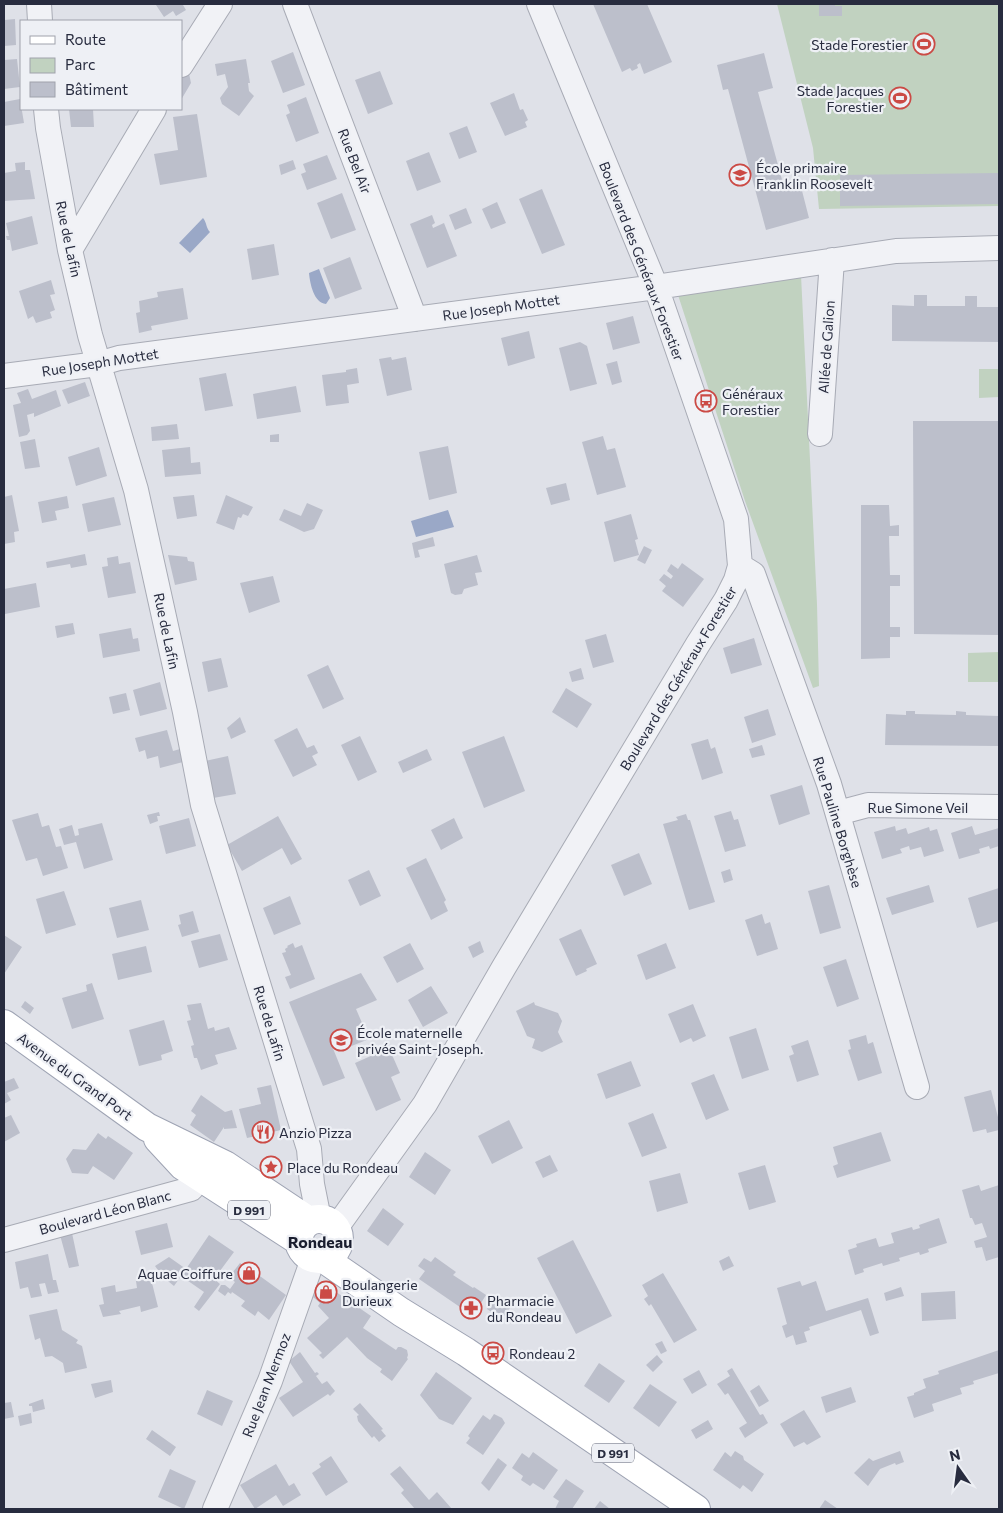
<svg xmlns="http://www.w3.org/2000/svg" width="1003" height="1513" viewBox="0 0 1003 1513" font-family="Commissioner,sans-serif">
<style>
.green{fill:#c1d2c0}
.water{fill:#9aa8c7}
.building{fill:#bcbfcb}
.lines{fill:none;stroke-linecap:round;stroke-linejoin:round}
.minor-casing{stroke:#a8abb5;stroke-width:26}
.major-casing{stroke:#9ea3b3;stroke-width:30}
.minor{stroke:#f1f2f6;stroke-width:24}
.major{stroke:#fff;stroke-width:28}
.labels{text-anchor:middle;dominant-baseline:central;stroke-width:4.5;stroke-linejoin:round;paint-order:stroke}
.shield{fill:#eef0f5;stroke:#636776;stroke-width:1}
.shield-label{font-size:12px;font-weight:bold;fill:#282c3f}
.poi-label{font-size:14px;fill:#282c3f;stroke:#eef0f5;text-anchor:start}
.street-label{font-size:14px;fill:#282c3f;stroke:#eef0f5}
.quarter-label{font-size:16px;font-weight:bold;fill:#1a1e2f;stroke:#eef0f5}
</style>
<rect width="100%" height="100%" fill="#dfe1e8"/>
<!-- green -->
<path class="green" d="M777,4H999V206L819,209L813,148Z
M801,275L817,604L819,686L813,688L745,501L678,295Z
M979,369H999V397L979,398Z
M999,652V682H968V653Z"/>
<!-- water -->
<path class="water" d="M203,218C207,223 206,228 210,232L190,253L179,243Z
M319,269L330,298L326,304C314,303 310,284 309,273Z
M448,510L454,527L416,537L411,521Z"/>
<!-- building -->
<path class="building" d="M158,4H185L183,5L186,10L176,16L173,11L164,17L156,5Z
M593,4H647L672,62L644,74L640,63L637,65L638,68L632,71L630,68L622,72Z
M819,4H835V6H842V16H819Z
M15,19L16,45L4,46V20Z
M293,52L305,85L283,93L271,61Z
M764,53L773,88L758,92L784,187L800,183L809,218L766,230L728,89L723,90L717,65Z
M17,59L20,87L4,89V60Z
M246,59L250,83H248L249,91L254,96L239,116L222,104L220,98L228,87L225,74L217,76L215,64Z
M187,64L191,83L181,100V74Z
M380,71L393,104L368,114L355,80Z
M514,93L520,110L523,109L528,120L525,122L527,127L505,136L490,103Z
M306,97L319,133L296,142L286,115L290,113L287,105Z
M20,99L24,123L4,126V102Z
M69,109H93L94,127H71Z
M197,114L207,177L160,185L154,154L178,150L173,117Z
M467,126L477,152L459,159L449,133Z
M429,152L441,182L417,191L406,161Z
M327,155L337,179L307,190L301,174L306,172L303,164Z
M293,160L296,169L281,175L279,165Z
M25,162V170H30L35,199L4,201V173L16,171L15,163Z
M999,173V204L840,206V175Z
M542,189L565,245L542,254L519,199Z
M342,193L356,230L331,239L317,203Z
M497,202L506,223L491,229L482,209Z
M466,208L472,223L455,230L449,215Z
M432,215L435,223L432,225L433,228L444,223L457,256L427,268L410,224Z
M32,216L38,244L12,251L10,240H7L6,236H9L6,223Z
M274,244L279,275L252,280L247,249Z
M350,257L362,289L335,299L323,268Z
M51,280L55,294L50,295L55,310L50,312L52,318L36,323L33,316L28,319L19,291Z
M183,288L188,319L151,326L152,330L139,333L136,313L140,312L139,301L158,297L157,292Z
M914,295H927V306H965V296H977V307H999V342L892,341V305L914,306Z
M633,316L640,343L613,350L606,323Z
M529,331L535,358L508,366L501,338Z
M580,342L587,346L597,384L570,391L559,348Z
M391,357L392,360L406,357L412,390L387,396L379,359Z
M617,361L622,382L612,385L606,364Z
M357,368L359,383L347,385L349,403L326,406L322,375L346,372V370Z
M226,373L233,406L205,411L199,378Z
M85,382L90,396L68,404L62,390Z
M296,386L301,412L257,419L253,394Z
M28,389L32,399L56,390L61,406L34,417V413L27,415L30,431L27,435L19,437L13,405L21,403L17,393Z
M913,421H999V635L914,634Z
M177,424L179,439L152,441L151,427Z
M279,434V442H270V435Z
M603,436L607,450L615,448L626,487L597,495L582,442Z
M35,439L40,467L25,469L20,442Z
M448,446L457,493L429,500L419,452Z
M99,447L107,476L76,486L68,457Z
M190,447L191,463L200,462L201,474L165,477L162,450Z
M566,483L570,500L551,505L546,488Z
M12,495L19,531L14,532L15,542L4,544V497Z
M194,495L197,516L177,519L173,497Z
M226,495L253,507L248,516L243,514L241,518L238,517L234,530L216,523Z
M67,496L69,508L55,511L57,520L42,523L38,502Z
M114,497L121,525L88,532L82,504Z
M307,503L323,510L314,529L304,532L279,520L284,509L301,516Z
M861,505H889L890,526L899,525V536H889L890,575H900V586H890V627H900V637H890V658L861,659Z
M631,514L638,539L635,540L639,555L614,562L604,522Z
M433,537L435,546L418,550L420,557L415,558L412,543Z
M644,546L652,550L645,564L637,560Z
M85,554L87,565L71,568L70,564L47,568L46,562Z
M168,555L187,557L188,561L194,562L197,580L175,585Z
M477,555L482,572L475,573L478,585L464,589L462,594L455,595L451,593L444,564Z
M118,556L119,564L130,562L136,593L108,598L102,567L108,566L107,558Z
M682,563L704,579L683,607L662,591L666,586L659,580L664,574L671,579L673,576L667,571L671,564L678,569Z
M273,576L280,602L249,613L240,583Z
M36,583L40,607L5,614L4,589Z
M73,623L75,634L57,638L55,626Z
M131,628L133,639L138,638L140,651L103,658L99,634Z
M606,634L614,662L593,668L585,640Z
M754,638L762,665L731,674L723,648Z
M221,658L228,687L208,692L202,662Z
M328,665L344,699L323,709L307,675Z
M581,668L584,679L572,682L569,672Z
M160,682L167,709L140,716L133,690Z
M566,688L592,704L577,728L552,712Z
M126,693L130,710L113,714L109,697Z
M768,709L776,735L752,743L744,717Z
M906,711H915V714L956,715V711L966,712V715L999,716V746L885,745L886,714L906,715Z
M240,717L246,732L231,739L227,728Z
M297,728L307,748L314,745L318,753L312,756L317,765L293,777L274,740Z
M167,730L173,751L180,749L183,762L160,768L158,756L147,759L145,750L139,752L135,738Z
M360,736L377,772L358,781L341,745Z
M504,736L525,791L484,808L462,752Z
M708,739L711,749L715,747L723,773L702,780L691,744Z
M762,745L765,755L752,758L749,749Z
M427,749L432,760L403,773L398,762Z
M228,756L236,794L213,798L205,761Z
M802,785L810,814L779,825L770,795Z
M731,811L734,820L738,819L746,846L725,852L714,816Z
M159,812L160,816H157L158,821L150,824L147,815Z
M38,813L42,827L49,825L56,847L61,846L68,868L43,876L37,858L26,861L12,820Z
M686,814L688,820H690L715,902L689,910L663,824L678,820L676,817Z
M278,816L302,859L291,865L282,848L242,871L227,845Z
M189,818L196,846L166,854L159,826Z
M454,818L463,838L441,850L431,830Z
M102,823L113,860L84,869L76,842L64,845L59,829L72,825L75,836L79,835L78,829Z
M895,826L896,831L906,828L908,834L929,827L930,831L937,829L944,851L924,857L921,847L910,850L909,846L900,849L902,853L882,859L874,832Z
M972,826L975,835L999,828V846L990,849L989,846L979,849L980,853L959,859L951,833Z
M639,853L652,884L624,896L611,865Z
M426,858L446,900L444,902L448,911L431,920L406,868Z
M730,869L733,880L724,883L721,872Z
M369,870L381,896L360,906L348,880Z
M829,885L841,928L820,934L808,891Z
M929,885L934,902L892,915L886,898Z
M999,888V921L977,928L968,898Z
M64,891L76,925L46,934L36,899Z
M290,896L301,924L274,935L263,908Z
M141,900L149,930L117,938L109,908Z
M193,911L199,932L182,937L178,925L181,924L179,915Z
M762,914L765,924L770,922L778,949L757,956L745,920Z
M581,929L597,964L586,969L587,971L576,976L559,939Z
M220,934L228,960L199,968L191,941Z
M4,935L22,947L4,974Z
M480,941L484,952L473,958L468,947Z
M293,943L295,948L302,945L315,979L290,989L285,977L291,975L282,953L286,952L285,949L288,947L287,946Z
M410,943L424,969L397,983L383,957Z
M666,943L676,968L646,980L637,955Z
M146,946L152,972L118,980L112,954Z
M846,959L859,999L837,1007L823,967Z
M361,973L377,1000L356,1009L369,1039L349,1047L346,1041L332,1046L345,1078L323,1086L289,1002Z
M92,983L104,1019L72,1029L62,998L87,991L86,985Z
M431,986L448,1013L423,1027L408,1000Z
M25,1001L34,1008L30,1014L21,1007Z
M534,1002L535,1005L558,1013L562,1021L558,1032L563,1042L542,1052L532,1048L535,1039L527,1036L516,1011Z
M201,1003L208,1029L214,1027L215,1031L229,1027L237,1049L215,1055L218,1064L201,1070L197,1058H194L191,1046L194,1045L187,1021L191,1020L187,1005Z
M693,1004L706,1036L693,1042L691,1038L680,1043L668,1014Z
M164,1020L173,1051L161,1055L162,1060L139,1066L129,1030Z
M756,1028L769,1070L742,1079L729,1037Z
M866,1035L868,1044L873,1042L882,1073L858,1081L848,1050L851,1049L849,1040Z
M808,1040L819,1075L797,1082L789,1056L794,1054L791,1046Z
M389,1048L400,1073L391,1077L401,1100L376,1111L355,1063Z
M631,1061L641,1086L606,1099L597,1074Z
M714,1074L729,1110L706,1120L691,1083Z
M14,1078L19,1088L7,1093L11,1100L4,1104V1082Z
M271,1085L281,1130L247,1138L239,1109L261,1104L257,1088Z
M991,1090L999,1121V1130L987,1133L986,1129L973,1132L964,1097Z
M201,1095L225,1112L232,1110L237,1128L224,1129V1127L214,1142L190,1125L196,1115L191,1111Z
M653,1113L667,1148L642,1157L628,1123Z
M11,1115L20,1133L4,1142V1118Z
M509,1120L523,1148L492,1164L478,1136Z
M881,1132L891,1161L837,1178L833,1166L838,1164L833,1147Z
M98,1133L106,1139L108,1136L133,1153L114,1180L93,1166L88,1174L72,1173L66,1159L73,1149L86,1150Z
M425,1152L451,1170L435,1195L409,1177Z
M550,1155L558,1171L543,1178L535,1162Z
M765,1165L776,1202L749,1210L738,1173Z
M680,1173L688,1203L657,1212L649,1181Z
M979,1185L981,1191L999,1185V1257L986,1261L982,1247L976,1248L974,1241L987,1237L982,1223L975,1225L972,1218H970L962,1190Z
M383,1208L404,1224L388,1246L367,1231Z
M939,1218L947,1243L928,1249L929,1252L920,1255L919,1252L899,1258L900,1261L883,1266L882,1263L863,1269L864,1272L855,1275L848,1250L857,1247L856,1244L876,1238L879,1247L894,1243L891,1233L912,1227L913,1230L920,1228L919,1225Z
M167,1223L173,1247L141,1255L135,1231Z
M72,1233L79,1266L69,1268L60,1235Z
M209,1235L234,1252L214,1279L220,1284L199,1311L194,1307L204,1292L181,1276L174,1286L163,1277L155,1266L169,1257L186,1269Z
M573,1240L612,1316L576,1334L537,1258Z
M48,1254L53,1280H56L59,1292L48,1294L45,1283L39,1284L42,1296L31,1298L28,1287L20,1289L15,1262Z
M729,1256L734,1266L723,1271L719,1261Z
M435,1257L456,1272L453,1275L473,1288L474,1287L486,1295L473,1316L419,1279L425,1271L418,1266L424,1258L431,1262Z
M240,1263L245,1267L246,1266L286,1295L269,1320L258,1311L255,1316L241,1306L245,1301L232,1292L231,1294L228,1292L225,1296L218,1291L221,1285H225L230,1289L235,1282L229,1277Z
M663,1273L697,1330L674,1343L651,1304L649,1306L644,1299L648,1296L642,1285Z
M151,1279L158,1307L141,1312L140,1306L119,1311L121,1314L103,1317L99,1305L104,1304L101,1288L115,1285L116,1292L137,1288L136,1281Z
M800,1281L802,1286L816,1281L826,1311L868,1298L879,1333L870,1336L861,1310L809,1327L810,1330L804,1332L807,1342L796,1345L793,1335L786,1338L782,1326L787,1324L777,1288Z
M323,1283L371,1316L363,1328L396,1350L398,1347H401L407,1350L408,1355L407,1358L408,1359L392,1381L380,1372L382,1369L367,1358L347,1337L323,1359L319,1355L322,1353L307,1338L329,1318L318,1306L320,1303L313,1297Z
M901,1287L904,1296L886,1301L884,1293Z
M955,1291L956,1319L922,1321L921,1293Z
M494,1298L510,1308L502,1319L487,1309Z
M57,1309L62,1330L78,1340L76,1343L82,1346L87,1368L65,1373L63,1363L52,1356L45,1357L40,1338L35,1340L29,1315Z
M662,1341L667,1351L661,1354L655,1344Z
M999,1350V1373L973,1381L974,1384L960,1388L962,1394L932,1404L934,1411L914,1418L907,1397L914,1395V1393L926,1388L923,1379L939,1374L938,1371Z
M300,1352L315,1373L317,1372L319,1374L316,1376L322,1384L327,1381L335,1391L330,1396L328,1394L293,1417L279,1398L303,1382L289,1361Z
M657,1355L663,1362L653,1372L646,1365Z
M599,1363L625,1381L609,1403L584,1386Z
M732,1368L760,1415L763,1414L768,1423L745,1438L739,1428L747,1423L728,1393L725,1395L717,1384L730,1376L727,1371Z
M699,1370L707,1385L692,1394L683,1379Z
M436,1372L472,1398L453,1425L439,1419L420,1395Z
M111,1380L113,1392L95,1398L91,1384Z
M650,1384L677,1402L659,1427L633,1408Z
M759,1385L769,1401L759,1407L750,1391Z
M851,1387L856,1402L826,1413L821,1397Z
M207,1390L233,1401L222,1426L197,1414Z
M43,1399L45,1409L33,1412L32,1406H29V1404Z
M11,1402L14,1417L4,1419V1403Z
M360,1403L383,1429L381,1430L386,1436L379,1442L374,1436L372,1438L358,1421L357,1416L359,1415L353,1409Z
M804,1410L821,1437L807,1445L804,1442L794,1447L780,1424Z
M31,1413L32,1423L20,1426L18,1416Z
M494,1414L502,1418L505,1423L483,1455L466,1443L470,1438L468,1436L483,1415L490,1420Z
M708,1420L713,1429L696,1439L691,1430Z
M152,1430L176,1447L170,1456L146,1439Z
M735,1451L743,1456L744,1460L764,1474L752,1492L743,1485L740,1489L713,1470L725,1452L731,1457Z
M900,1451L904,1462L896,1465L895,1463L880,1469L868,1486L854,1473L869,1458L873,1461Z
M533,1452L558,1470L544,1490L533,1483L530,1486L521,1480L523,1476L512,1468L522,1453L529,1458Z
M331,1456L348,1482L326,1496L312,1473L321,1467L319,1464Z
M498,1458L507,1465L489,1491L481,1483Z
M276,1464L289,1486L294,1483L301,1495L283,1506L276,1495L255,1509L240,1485Z
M400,1466L429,1500L437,1492L452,1509H415L401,1493L404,1490L390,1474Z
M170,1469L196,1481L184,1509L158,1497Z
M566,1479L584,1491L572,1509H555L559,1501L553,1497Z
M825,1500L838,1509H819Z
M600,1501L610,1509H594Z"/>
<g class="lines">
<!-- minor casing -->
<g class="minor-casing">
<path id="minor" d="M39,4L40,21
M295,4L415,319
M181,65L220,4
M46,109L48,128L70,250L90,335L136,490L185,712L203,805L309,1149L312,1184L319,1219
M70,250L154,109
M4,376L98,364L119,358L656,287L896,251L999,248
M820,434L832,260
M740,566L753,574L829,784L917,1087
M838,813L868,805L999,807
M336,1228L425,1104L504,967L698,644L726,600L736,580L740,566L736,519L656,287L539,4
M4,1240L191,1189L200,1177
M215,1509L270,1381L313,1259"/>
</g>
<!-- major casing -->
<g class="major-casing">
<path id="major" d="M4,1024L147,1127L225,1165L309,1221
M158,1139L183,1166L299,1241
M299 1239a20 20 0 1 1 40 0a20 20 0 1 1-40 0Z
M324,1259L401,1312L466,1352L696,1509"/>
</g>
<!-- minor -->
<use href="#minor" class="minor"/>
<!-- major -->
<use href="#major" class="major"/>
</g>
<!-- icons -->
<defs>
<g id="stadium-ring" transform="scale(1.125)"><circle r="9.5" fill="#eef0f5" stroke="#cb4a45" stroke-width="1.5"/><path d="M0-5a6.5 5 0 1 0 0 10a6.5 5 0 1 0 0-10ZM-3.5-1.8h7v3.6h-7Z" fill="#cb4a45"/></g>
<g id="school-ring" transform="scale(1.125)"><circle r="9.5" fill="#eef0f5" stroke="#cb4a45" stroke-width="1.5"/><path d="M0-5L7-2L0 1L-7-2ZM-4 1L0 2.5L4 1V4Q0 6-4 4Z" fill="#cb4a45"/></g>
<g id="bus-ring" transform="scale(1.125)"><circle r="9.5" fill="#eef0f5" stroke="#cb4a45" stroke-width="1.5"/><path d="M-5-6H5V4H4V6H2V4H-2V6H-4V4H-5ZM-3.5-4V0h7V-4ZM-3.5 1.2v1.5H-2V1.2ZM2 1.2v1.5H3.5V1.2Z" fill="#cb4a45"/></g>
<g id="restaurant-ring" transform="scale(1.125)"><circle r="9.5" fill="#eef0f5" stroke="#cb4a45" stroke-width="1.5"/><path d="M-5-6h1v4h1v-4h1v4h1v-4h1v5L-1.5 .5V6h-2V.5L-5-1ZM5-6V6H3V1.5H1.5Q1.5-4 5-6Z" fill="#cb4a45"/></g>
<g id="sight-ring" transform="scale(1.125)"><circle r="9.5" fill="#eef0f5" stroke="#cb4a45" stroke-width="1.5"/><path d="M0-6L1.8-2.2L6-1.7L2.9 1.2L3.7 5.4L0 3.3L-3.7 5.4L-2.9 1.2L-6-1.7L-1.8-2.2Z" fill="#cb4a45"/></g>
<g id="shop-ring" transform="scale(1.125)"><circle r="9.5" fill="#eef0f5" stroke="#cb4a45" stroke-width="1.5"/><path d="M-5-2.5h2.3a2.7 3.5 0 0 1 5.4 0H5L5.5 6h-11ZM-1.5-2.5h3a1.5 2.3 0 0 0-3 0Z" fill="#cb4a45"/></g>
<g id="pharmacy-ring" transform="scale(1.125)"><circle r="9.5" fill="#eef0f5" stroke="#cb4a45" stroke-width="1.5"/><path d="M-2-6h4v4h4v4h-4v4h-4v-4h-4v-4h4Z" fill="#cb4a45"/></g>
</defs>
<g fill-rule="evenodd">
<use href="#stadium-ring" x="924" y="44"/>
<use href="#stadium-ring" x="900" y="98"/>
<use href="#school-ring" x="740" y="175"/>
<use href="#bus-ring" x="706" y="401"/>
<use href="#school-ring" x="341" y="1040"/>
<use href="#restaurant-ring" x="263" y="1132"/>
<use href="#sight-ring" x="271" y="1167"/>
<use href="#shop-ring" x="249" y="1273"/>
<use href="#shop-ring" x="326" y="1292"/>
<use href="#pharmacy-ring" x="471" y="1308"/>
<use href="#bus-ring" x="493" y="1353"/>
</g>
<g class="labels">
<!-- shield labels -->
<g class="shield">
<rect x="228" y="1200.5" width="42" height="19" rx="4"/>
<rect x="592" y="1443.5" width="42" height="19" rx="4"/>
</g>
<g class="shield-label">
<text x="249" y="1210">D 991</text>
<text x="613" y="1453">D 991</text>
</g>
<!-- poi labels -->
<g class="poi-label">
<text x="908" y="44" text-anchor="end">Stade Forestier</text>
<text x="884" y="90" text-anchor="end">Stade Jacques<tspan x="884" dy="16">Forestier</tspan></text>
<text x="756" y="167">École primaire<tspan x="756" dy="16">Franklin Roosevelt</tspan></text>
<text x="722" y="393">Généraux<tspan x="722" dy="16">Forestier</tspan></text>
<text x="357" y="1032">École maternelle<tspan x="357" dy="16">privée Saint-Joseph.</tspan></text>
<text x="279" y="1132">Anzio Pizza</text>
<text x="287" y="1167">Place du Rondeau</text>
<text x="233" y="1273" text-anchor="end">Aquae Coiffure</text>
<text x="342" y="1284">Boulangerie<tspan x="342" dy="16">Durieux</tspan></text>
<text x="487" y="1300">Pharmacie<tspan x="487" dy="16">du Rondeau</tspan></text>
<text x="509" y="1353">Rondeau 2</text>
</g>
<!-- street labels -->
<g class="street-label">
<text transform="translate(355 161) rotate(69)">Rue Bel Air</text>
<text transform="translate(69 239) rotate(78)">Rue de Lafin</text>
<text transform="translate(642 261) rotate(69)">Boulevard des Généraux Forestier</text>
<text transform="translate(501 307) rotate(-8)">Rue Joseph Mottet</text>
<text transform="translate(826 347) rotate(-86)">Allée de Galion</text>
<text transform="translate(100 362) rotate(-9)">Rue Joseph Mottet</text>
<text transform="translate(167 631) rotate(78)">Rue de Lafin</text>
<text transform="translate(678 678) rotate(-59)">Boulevard des Généraux Forestier</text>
<text x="918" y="807">Rue Simone Veil</text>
<text transform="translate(838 822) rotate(73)">Rue Pauline Borghèse</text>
<text transform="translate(270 1023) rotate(73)">Rue de Lafin</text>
<text transform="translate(75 1076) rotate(36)">Avenue du Grand Port</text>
<text transform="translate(105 1212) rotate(-15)">Boulevard Léon Blanc</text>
<text transform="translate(266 1385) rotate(-69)">Rue Jean Mermoz</text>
</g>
<!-- quarter labels -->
<g class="quarter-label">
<text x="320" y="1241">Rondeau</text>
</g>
</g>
<!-- border -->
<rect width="1003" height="1513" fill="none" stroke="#282c3f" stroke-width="10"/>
<!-- legend -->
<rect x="20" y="20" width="162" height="90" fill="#eef0f5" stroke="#9fa2ac"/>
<rect x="30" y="36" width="25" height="8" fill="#ffffff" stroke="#9fa2ac"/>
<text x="65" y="45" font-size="15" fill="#282c3f">Route</text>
<rect x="30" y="58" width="25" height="15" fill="#c1d2c0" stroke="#9fa2ac"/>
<text x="65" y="70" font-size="15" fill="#282c3f">Parc</text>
<rect x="30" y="82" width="25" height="15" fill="#bcbfcb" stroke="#9fa2ac"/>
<text x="65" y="95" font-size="15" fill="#282c3f">Bâtiment</text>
<!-- north arrow -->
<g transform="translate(958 1468) rotate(346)" stroke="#eef0f5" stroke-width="4" paint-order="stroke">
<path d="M0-4L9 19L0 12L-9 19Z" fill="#282c3f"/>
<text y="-8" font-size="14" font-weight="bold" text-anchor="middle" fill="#282c3f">N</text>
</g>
</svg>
